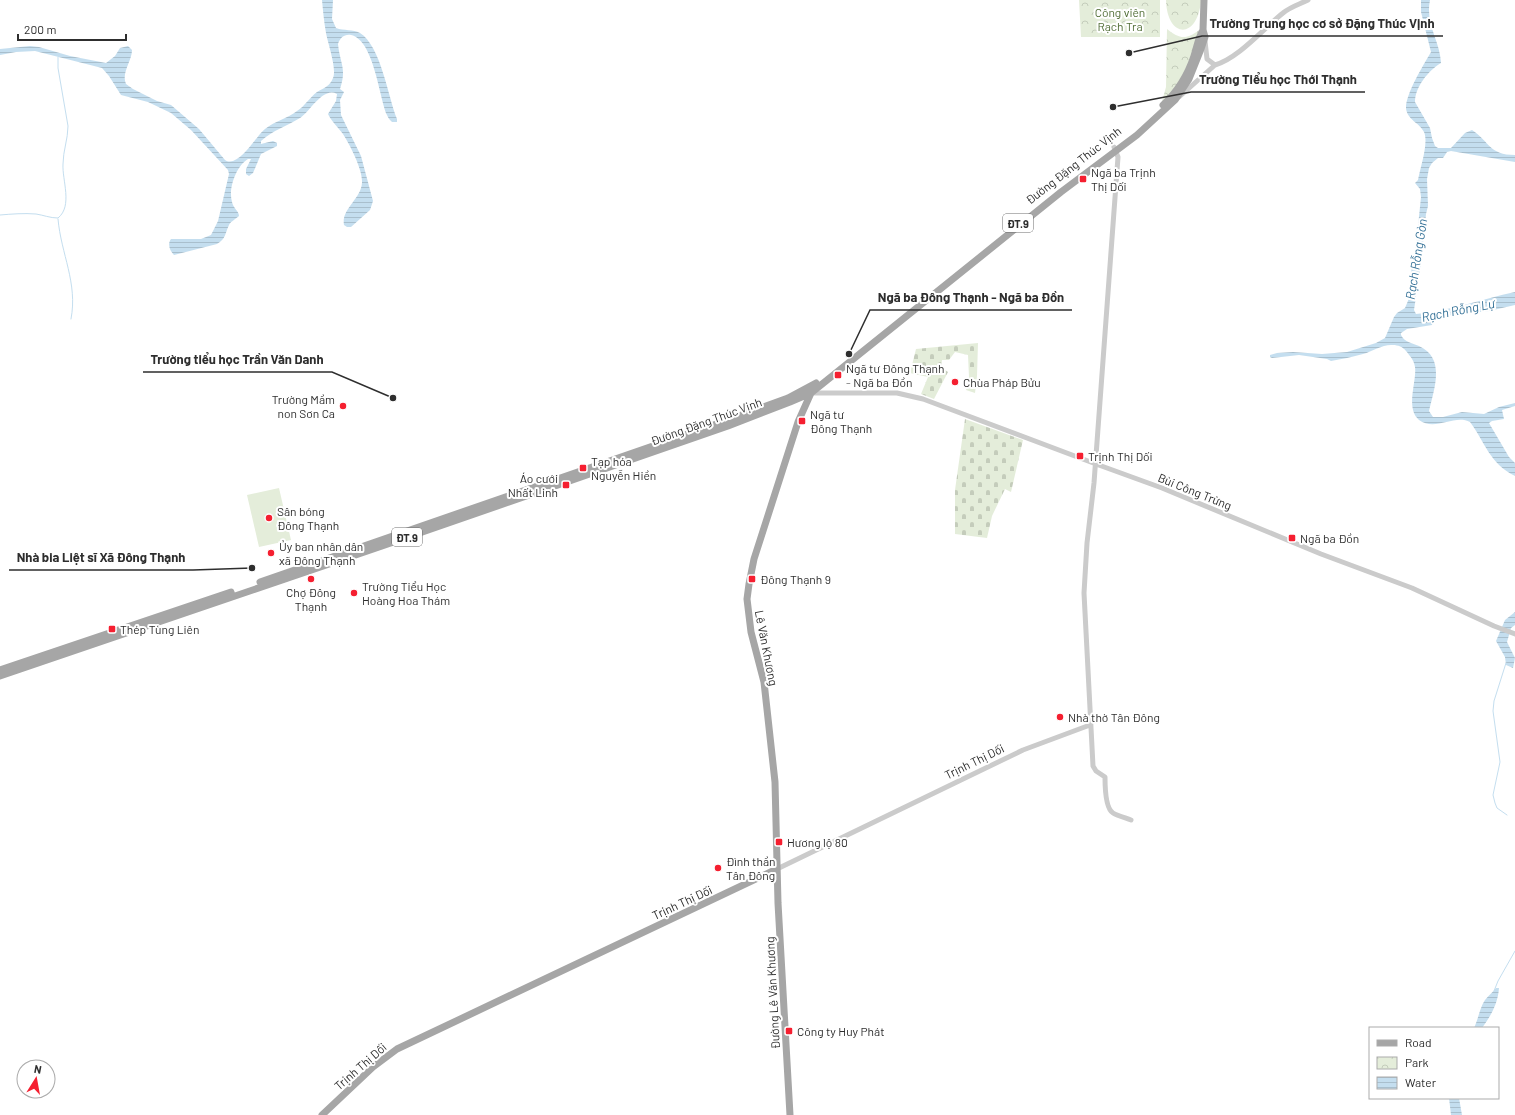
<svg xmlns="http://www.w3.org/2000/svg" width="1515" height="1115" viewBox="0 0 1515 1115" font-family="Barlow,sans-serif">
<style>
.cemetery{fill:url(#cemetery-stones)}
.park{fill:url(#park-crowns)}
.pitch{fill:#e4edda}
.water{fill:url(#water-rules)}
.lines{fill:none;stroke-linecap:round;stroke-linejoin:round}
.stream{stroke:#c4deef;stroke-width:1}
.minor{stroke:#cbcbcb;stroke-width:5}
.major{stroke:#a6a6a6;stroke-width:7}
.poi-dot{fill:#f51f30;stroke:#fff;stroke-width:1.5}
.labels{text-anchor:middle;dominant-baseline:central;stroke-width:4;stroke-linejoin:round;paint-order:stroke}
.shield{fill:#fff;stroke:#6d6d6d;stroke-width:1}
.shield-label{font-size:11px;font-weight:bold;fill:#2e2e2e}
.park-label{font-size:12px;fill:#516e37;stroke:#fff}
.street-label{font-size:12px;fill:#2e2e2e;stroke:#fff}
.poi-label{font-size:12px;fill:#2e2e2e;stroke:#fff;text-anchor:start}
.water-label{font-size:13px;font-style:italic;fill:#347197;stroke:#fff}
.leader{fill:none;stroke:#2e2e2e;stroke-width:1.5}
.callout-dot{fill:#2e2e2e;stroke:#fff;stroke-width:1.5}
.callout-label{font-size:13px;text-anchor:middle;font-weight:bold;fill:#2e2e2e;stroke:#fff;stroke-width:4;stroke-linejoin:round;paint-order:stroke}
</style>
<defs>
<pattern id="cemetery-stones" width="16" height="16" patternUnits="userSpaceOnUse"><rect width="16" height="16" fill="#e4edda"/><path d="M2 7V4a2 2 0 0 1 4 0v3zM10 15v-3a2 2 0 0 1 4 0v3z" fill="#c4ccbb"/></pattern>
<pattern id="park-crowns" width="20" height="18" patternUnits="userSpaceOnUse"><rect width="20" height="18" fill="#e4edda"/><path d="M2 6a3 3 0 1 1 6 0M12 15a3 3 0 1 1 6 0" fill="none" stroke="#c4ccbb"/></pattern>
<pattern id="water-rules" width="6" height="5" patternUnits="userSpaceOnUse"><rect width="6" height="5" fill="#c4deef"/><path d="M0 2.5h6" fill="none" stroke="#a9bfcd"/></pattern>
</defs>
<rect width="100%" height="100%" fill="#fff"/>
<!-- cemetery -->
<path class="cemetery" d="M978,343L977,376L975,393L966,390L969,377L968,355L955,352L949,360H942L941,367L948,372L934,399L921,394L928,377L910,373L916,349Z
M965,419L1023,440L1011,492L1005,489L992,516L987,538L955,534V490Z"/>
<!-- park -->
<path class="park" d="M1079,0H1160V37H1081Z
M1166,0H1201C1198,40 1167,39 1166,0Z
M1167,29C1179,39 1187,40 1199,30L1187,73L1161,105L1166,87Z"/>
<!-- pitch -->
<path class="pitch" d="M279,488L291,540L259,547L247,495Z"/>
<!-- water -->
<path class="water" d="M322,0H333L332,19L336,28C344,31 353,29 360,33C381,46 388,97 397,119V122H392C390,120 388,118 387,115C379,97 374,40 351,35C344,34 340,38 338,44C340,64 347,68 340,89L344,92L340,100L341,115L361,156L373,201L370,210L351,227H347L344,225C341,209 361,199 362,183C363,170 350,145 343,134C338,127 331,121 328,114L336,101L337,94C323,86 309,113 300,118C287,126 273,130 261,141V144L273,141L277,143V146L261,154L253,173L249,176L246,174V169L251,159H248C236,166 228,189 232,202C233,208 239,211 239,216C236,219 231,221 229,225C225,233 226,239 217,244L174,255C170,251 167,244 171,239H201L211,235L218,221L229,174L228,170L191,130L171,113L148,102L121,95L109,76L102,68L35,51L16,52L0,55V49L30,46L39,47L70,56L106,63L115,56L120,48L128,46L132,50C132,61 121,73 126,84L133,89L157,101L171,105L199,129L225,160C238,169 256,136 265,129C275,121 288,118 297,111C305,106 310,97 317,92C324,88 330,86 333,78C337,69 328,44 326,33C324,22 323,11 322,0Z
M1421,0H1430C1425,24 1440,41 1441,63C1428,71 1415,87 1415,102L1430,128L1432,138L1435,146L1438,148H1451L1465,133L1472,130C1490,142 1489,155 1515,155V162L1451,151L1447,152L1443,158H1438L1432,163L1429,168L1427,179L1428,206L1426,214L1421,263L1414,310L1416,314C1450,311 1482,299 1515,292V305L1489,311L1434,317L1432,325L1407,329L1401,333V335C1404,342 1412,343 1419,346C1446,358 1434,389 1429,411L1433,417H1443L1462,412L1484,414L1499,407L1515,403V406L1502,410L1504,419L1492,421L1489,423L1509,457L1515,463V476C1489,463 1485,442 1470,422C1454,414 1435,432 1419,420C1405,408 1417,381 1415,367C1414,360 1410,356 1406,351C1403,347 1398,345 1393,345C1383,344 1373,351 1363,354C1353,357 1341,359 1331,361L1327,359L1299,355L1272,358L1270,357V355L1277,353L1293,352L1322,354L1347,352L1376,343L1385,338L1394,317L1397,313L1405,308L1410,296L1412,281L1411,265L1416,246L1421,197L1420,189L1415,183L1418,180C1420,168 1429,143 1424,132C1420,123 1407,120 1406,108C1406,93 1423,66 1431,52L1421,12Z
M1515,612V625L1511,628L1507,642L1515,658L1513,668L1506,665L1505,657L1496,641L1505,620Z
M1496,988H1499C1498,1003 1491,1016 1482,1028H1474C1478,1020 1480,1007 1485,1000C1488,996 1493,992 1496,988Z
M1449,1098H1459L1462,1115H1451Z"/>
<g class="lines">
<!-- stream -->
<path class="stream" d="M0,215C12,214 24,213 36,214C43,215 50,218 58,218C73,206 62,180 63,164C63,151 68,139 68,126L58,68V57
M58,219C61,254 78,283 71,319
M1506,663L1494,701L1493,711L1500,762L1493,795L1495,803L1497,808L1507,815
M1494,991L1498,981L1515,951"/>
<!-- minor -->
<path class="minor" d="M1205,41L1207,59L1215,65
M1179,97L1215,65C1239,58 1264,28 1283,13C1290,7 1300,4 1308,0
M1114,147L1118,157L1094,483L1087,543L1084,593L1093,766L1096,771L1105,777C1105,786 1105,808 1113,813C1118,816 1126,818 1131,820
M812,393H897L923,399L1096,464L1162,488L1321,554L1412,588L1494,626L1515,634
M777,869L1023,750L1090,725"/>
<!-- major -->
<path class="major" d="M1163,105C1177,92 1188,74 1194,56C1197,47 1198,38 1203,30
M260,582L725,421L788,398L816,383
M0,670L231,592
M0,676L382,546L728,426L790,402L811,393L1061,192L1137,135L1175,100L1189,79L1201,49L1205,37L1203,30L1204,0
M322,1115L373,1067L397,1049L777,869
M790,1115L778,903L775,782L764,682L751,632L747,599L749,584L754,559L798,422L811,393"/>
</g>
<!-- markers -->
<g class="poi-dot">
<rect x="1079" y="175" width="8" height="8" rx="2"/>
<rect x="834" y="371" width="8" height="8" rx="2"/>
<circle cx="955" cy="382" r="4"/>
<circle cx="343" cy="406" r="4"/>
<rect x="798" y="417" width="8" height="8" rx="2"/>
<rect x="1076" y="452" width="8" height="8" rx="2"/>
<rect x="579" y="464" width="8" height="8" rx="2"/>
<rect x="562" y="481" width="8" height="8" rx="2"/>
<circle cx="269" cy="518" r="4"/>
<rect x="1288" y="534" width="8" height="8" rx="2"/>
<circle cx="271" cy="553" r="4"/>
<circle cx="311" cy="579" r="4"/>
<rect x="748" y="575" width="8" height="8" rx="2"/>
<circle cx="354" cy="593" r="4"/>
<rect x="108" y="625" width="8" height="8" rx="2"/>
<circle cx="1060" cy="717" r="4"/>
<rect x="775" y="838" width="8" height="8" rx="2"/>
<circle cx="718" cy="868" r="4"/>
<rect x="785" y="1027" width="8" height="8" rx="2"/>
</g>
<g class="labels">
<!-- shield labels -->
<g class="shield">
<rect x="1003" y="214" width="30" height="18" rx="3"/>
<rect x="392" y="528" width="30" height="18" rx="3"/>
</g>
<g class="shield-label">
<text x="1018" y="223">ĐT.9</text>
<text x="407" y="537">ĐT.9</text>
</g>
<!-- park labels -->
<g class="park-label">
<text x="1120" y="12">Công viên<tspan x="1120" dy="14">Rạch Tra</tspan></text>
</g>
<!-- street labels -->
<g class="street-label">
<text transform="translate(1073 165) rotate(-38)">Đường Đặng Thúc Vịnh</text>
<text transform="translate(706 421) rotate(-20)">Đường Đặng Thúc Vịnh</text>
<text transform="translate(1195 491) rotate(22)">Bùi Công Trừng</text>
<text transform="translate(767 648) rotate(79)">Lê Văn Khương</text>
<text transform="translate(974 761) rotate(-26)">Trịnh Thị Dối</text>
<text transform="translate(682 902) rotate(-25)">Trịnh Thị Dối</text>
<text transform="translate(772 993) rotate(-93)">Đường Lê Văn Khương</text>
<text transform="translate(360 1066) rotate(-41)">Trịnh Thị Dối</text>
</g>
<!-- poi labels -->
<g class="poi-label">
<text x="1091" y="172">Ngã ba Trịnh<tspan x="1091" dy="14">Thị Dối</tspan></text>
<text x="846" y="368">Ngã tư Đông Thạnh<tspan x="846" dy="14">- Ngã ba Đồn</tspan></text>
<text x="963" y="382">Chùa Pháp Bửu</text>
<text x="335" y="399" text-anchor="end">Trường Mầm<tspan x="335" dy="14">non Sơn Ca</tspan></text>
<text x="810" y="414">Ngã tư<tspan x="810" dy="14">Đông Thạnh</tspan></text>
<text x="1088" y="456">Trịnh Thị Dối</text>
<text x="591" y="461">Tạp hóa<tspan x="591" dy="14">Nguyễn Hiền</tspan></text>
<text x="558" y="478" text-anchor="end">Áo cưới<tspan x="558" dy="14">Nhất Linh</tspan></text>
<text x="277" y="511">Sân bóng<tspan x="277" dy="14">Đông Thạnh</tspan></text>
<text x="1300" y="538">Ngã ba Đồn</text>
<text x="279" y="546">Ủy ban nhân dân<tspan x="279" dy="14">xã Đông Thạnh</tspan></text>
<text x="760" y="579">Đông Thạnh 9</text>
<text x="362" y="586">Trường Tiểu Học<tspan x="362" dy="14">Hoàng Hoa Thám</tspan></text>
<text x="311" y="592" text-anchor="middle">Chợ Đông<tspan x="311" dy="14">Thạnh</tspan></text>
<text x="120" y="629">Thép Tùng Liên</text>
<text x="1068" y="717">Nhà thờ Tân Đông</text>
<text x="787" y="842">Hương lộ 80</text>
<text x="726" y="861">Đình thần<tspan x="726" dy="14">Tân Đông</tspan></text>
<text x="797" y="1031">Công ty Huy Phát</text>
</g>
<!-- water labels -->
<g class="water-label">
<text transform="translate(1416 259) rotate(-81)">Rạch Rỗng Gòn</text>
<text transform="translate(1458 310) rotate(-11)">Rạch Rỗng Lự</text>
</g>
</g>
<!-- callouts -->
<path class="leader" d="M1129 53L1202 36H1443M1113 107L1191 92H1365M849 354L870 310H1072M393 398L332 372H143M252 568L193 570H9"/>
<g class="callout-dot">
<circle cx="1129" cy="53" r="4"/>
<circle cx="1113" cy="107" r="4"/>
<circle cx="849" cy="354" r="4"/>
<circle cx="393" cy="398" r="4"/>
<circle cx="252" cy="568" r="4"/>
</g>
<g class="callout-label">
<text x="1322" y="28">Trường Trung học cơ sở Đặng Thúc Vịnh</text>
<text x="1278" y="84">Trường Tiểu học Thới Thạnh</text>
<text x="971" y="302">Ngã ba Đông Thạnh - Ngã ba Đồn</text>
<text x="237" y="364">Trường tiểu học Trần Văn Danh</text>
<text x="101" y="562">Nhà bia Liệt sĩ Xã Đông Thạnh</text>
</g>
<!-- legend -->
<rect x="1369" y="1027" width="130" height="72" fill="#ffffff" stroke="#ababab"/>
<rect x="1377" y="1040" width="20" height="6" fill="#a6a6a6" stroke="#ababab"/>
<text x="1405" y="1047" font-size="12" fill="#2e2e2e">Road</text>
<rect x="1377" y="1057" width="20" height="12" fill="url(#park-crowns)" stroke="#ababab"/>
<text x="1405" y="1067" font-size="12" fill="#2e2e2e">Park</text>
<rect x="1377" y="1077" width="20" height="12" fill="url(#water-rules)" stroke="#ababab"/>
<text x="1405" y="1087" font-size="12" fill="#2e2e2e">Water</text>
<!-- north arrow -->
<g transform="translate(36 1079) rotate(11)"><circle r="19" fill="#ffffff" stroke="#ababab"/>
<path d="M0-3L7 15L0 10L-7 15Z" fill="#f51f30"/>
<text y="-6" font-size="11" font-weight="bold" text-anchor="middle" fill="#2e2e2e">N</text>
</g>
<!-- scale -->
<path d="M18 34v6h108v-6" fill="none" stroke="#2e2e2e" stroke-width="2"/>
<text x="24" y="34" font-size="12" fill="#2e2e2e" stroke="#ffffff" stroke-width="3" paint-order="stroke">200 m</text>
</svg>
